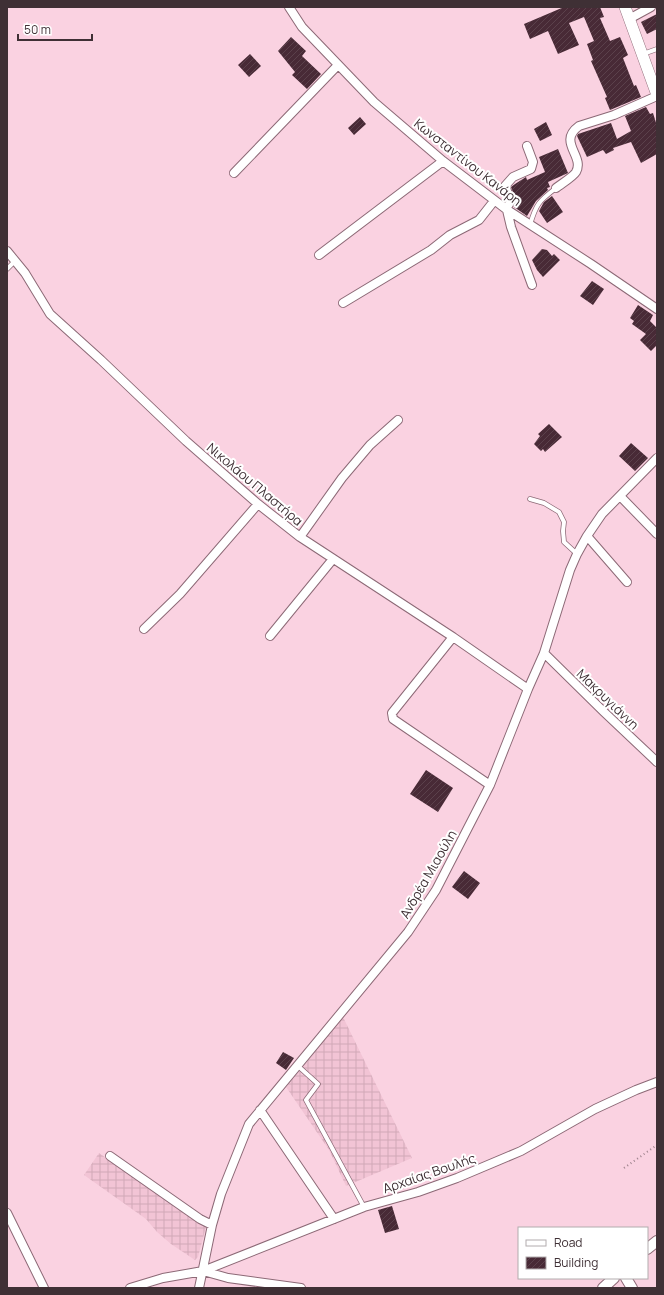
<svg xmlns="http://www.w3.org/2000/svg" width="664" height="1295" viewBox="0 0 664 1295" font-family="Manrope,sans-serif">
<style>
.industrial{fill:url(#industrial-grid)}
.building{fill:url(#building-hatch)}
.lines{fill:none;stroke-linecap:round;stroke-linejoin:round}
.service-casing{stroke:#8c6976;stroke-width:5.5}
.minor-casing{stroke:#8c6976;stroke-width:10}
.tertiary-casing{stroke:#8c6976;stroke-width:12}
.secondary-casing{stroke:#8c6976;stroke-width:12}
.path{stroke:#9e838d;stroke-width:2;stroke-dasharray:1 3;stroke-linecap:butt}
.service{stroke:#fff;stroke-width:4}
.minor{stroke:#fff;stroke-width:8}
.tertiary{stroke:#fff;stroke-width:10}
.secondary{stroke:#fff;stroke-width:11}
.labels{text-anchor:middle;dominant-baseline:central;stroke-width:4;stroke-linejoin:round;paint-order:stroke}
.street-label{font-size:13px;fill:#3f3035;stroke:#fff}
</style>
<defs>
<pattern id="industrial-grid" width="8" height="8" patternUnits="userSpaceOnUse"><rect width="8" height="8" fill="#f2c4d5"/><path d="M0 4h8M4 0v8" fill="none" stroke="#d1a9b7"/></pattern>
<pattern id="building-hatch" width="6" height="6" patternUnits="userSpaceOnUse"><rect width="6" height="6" fill="#482a36"/><path d="M-1 1l2-2M0 6l6-6M5 7l2-2" fill="none" stroke="#5b414b"/></pattern>
</defs>
<rect width="100%" height="100%" fill="#fad2e1"/>
<!-- industrial -->
<path class="industrial" d="M343,1017L412,1158L346,1186L329,1150L286,1087Z
M99,1153L206,1227L198,1257L195,1260L171,1244L157,1232L146,1219L84,1175Z"/>
<!-- building -->
<path class="building" d="M564,7H600L604,17L600,18L610,41L620,37L628,55L623,58L634,86L636,85L641,97L610,110L605,98L607,97L591,61L593,60L587,44L594,41L584,17L569,23L579,45L558,54L548,31L530,39L524,24Z
M657,14V29L647,34L641,22Z
M291,37L306,51L302,56L321,74L307,89L292,75L295,72L278,51Z
M250,54L261,66L249,77L238,65Z
M646,107L650,114L653,113L657,126V154L641,163L631,142L613,148L614,150L606,154L603,150L587,157L577,136L578,134L611,123L617,139L631,131L625,116Z
M360,117L366,124L354,135L348,128Z
M546,122L552,135L540,141L534,129Z
M558,149L568,173L548,182L550,187L547,188L548,190L536,201L527,216L514,207L516,201L511,187L515,184L526,177L527,180L545,172L539,157Z
M552,196L563,212L547,223L539,211L544,202Z
M542,249L547,250L552,256L554,254L560,260L543,277L537,270L532,260Z
M592,281L604,289L593,305L580,296Z
M638,305L653,315L650,321L657,328V345L651,351L640,340L646,334L632,324L634,321L630,318Z
M549,424L562,437L545,452L543,449L541,451L534,444L540,436L538,434Z
M631,443L648,458L635,471L619,456Z
M426,770L453,788L438,812L410,794Z
M464,871L480,883L468,899L452,887Z
M283,1052L294,1058L286,1070L276,1063Z
M392,1206L399,1229L385,1233L378,1210Z"/>
<g class="lines">
<!-- service casing -->
<g class="service-casing">
<path id="service" d="M643,54L657,49
M530,225C536,204 539,201 556,188
M7,269L15,261
M530,499L544,503L559,512L564,522L563,531L564,542L577,554
M298,1066L318,1084L306,1100L364,1207"/>
</g>
<!-- minor casing -->
<g class="minor-casing">
<path id="minor" d="M289,7L302,27L374,102L443,161L506,209L591,264L657,309
M629,19L651,7
M234,173L338,65
M556,188C561,184 573,177 576,172C585,156 557,142 579,126L614,115L657,96
M506,209L511,201L505,186L513,177L531,169L533,162L527,146
M507,210L511,227L532,285
M7,251L25,273L50,314L101,360L186,441L258,504L300,537L453,637L528,689
M319,255L443,161
M343,303L431,250L450,235L479,220L494,201
M620,496L657,534
M587,536L627,582
M300,537L342,478L370,445L398,420
M144,629L180,594L258,504
M270,636L333,559
M453,637L392,713L393,719L490,785
M544,653L604,712L657,762
M260,1110L334,1219
M110,1156L200,1219L212,1225
M7,1213L44,1288
M203,1271L228,1278L301,1288
M130,1288L163,1278L203,1271L364,1207L418,1192L457,1178L521,1151L595,1109L636,1090L657,1082
M199,1288L212,1225L221,1194L249,1124L408,932L436,890L490,785L528,689L544,653L570,570L577,554L587,536L602,514L657,458"/>
</g>
<!-- tertiary casing -->
<g class="tertiary-casing">
<path id="tertiary" d="M647,1249L657,1241
M626,1278L632,1288
M603,1288L614,1278"/>
</g>
<!-- secondary casing -->
<g class="secondary-casing">
<path id="secondary" d="M625,7L657,95"/>
</g>
<!-- path -->
<path class="path" d="M624,1168L657,1145"/>
<!-- service -->
<use href="#service" class="service"/>
<!-- minor -->
<use href="#minor" class="minor"/>
<!-- tertiary -->
<use href="#tertiary" class="tertiary"/>
<!-- secondary -->
<use href="#secondary" class="secondary"/>
</g>
<g class="labels">
<!-- street labels -->
<g class="street-label">
<text transform="translate(468 162) rotate(38)">Κωνσταντίνου Κανάρη</text>
<text transform="translate(255 484) rotate(40)">Νικολάου Πλαστήρα</text>
<text transform="translate(608 699) rotate(44)">Μακρυγιάννη</text>
<text transform="translate(428 874) rotate(-60)">Ανδρέα Μιαούλη</text>
<text transform="translate(429 1173) rotate(-19)">Αρχαίας Βουλής</text>
</g>
</g>
<!-- border -->
<rect width="664" height="1295" fill="none" stroke="#3f3035" stroke-width="16"/>
<!-- legend -->
<rect x="518" y="1227" width="130" height="52" fill="#ffffff" stroke="#b2acae"/>
<rect x="526" y="1240" width="20" height="6" fill="#ffffff" stroke="#b2acae"/>
<text x="554" y="1247" font-size="12" fill="#3f3035">Road</text>
<rect x="526" y="1257" width="20" height="12" fill="url(#building-hatch)" stroke="#b2acae"/>
<text x="554" y="1267" font-size="12" fill="#3f3035">Building</text>
<!-- scale -->
<path d="M18 34v6h74v-6" fill="none" stroke="#3f3035" stroke-width="2"/>
<text x="24" y="34" font-size="12" fill="#3f3035" stroke="#ffffff" stroke-width="3" paint-order="stroke">50 m</text>
</svg>
